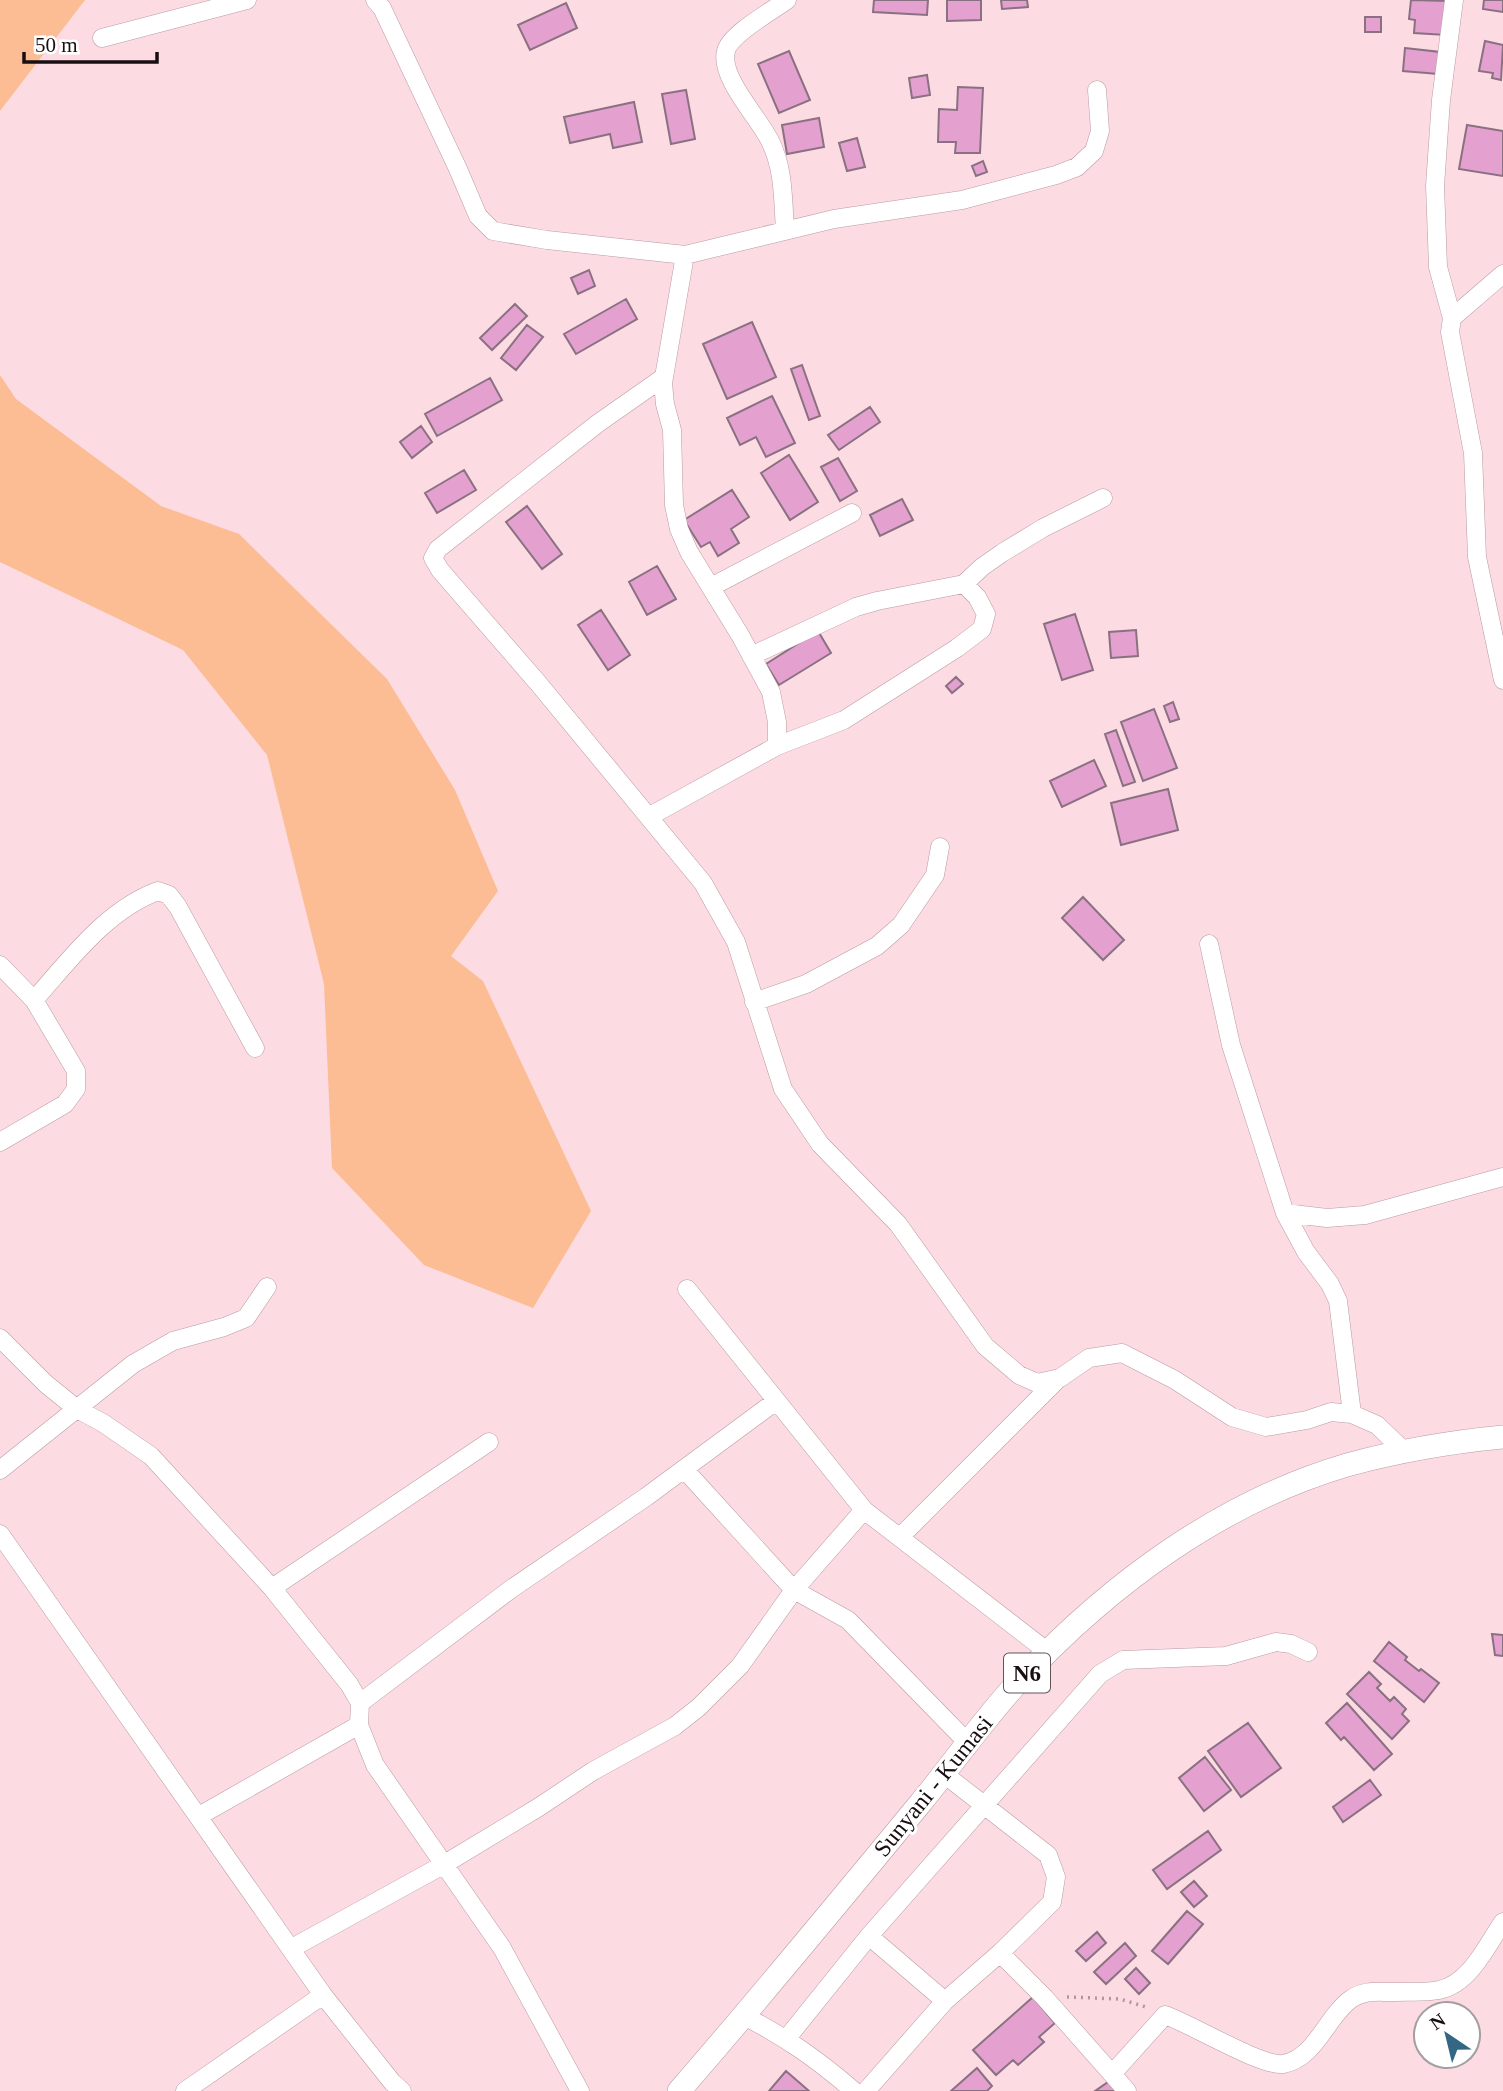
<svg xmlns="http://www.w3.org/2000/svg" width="1503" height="2091" viewBox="0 0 1503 2091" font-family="'Times New Roman',serif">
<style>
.green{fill:#fcbd94}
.building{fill:#e4a1d0;stroke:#897181;stroke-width:2}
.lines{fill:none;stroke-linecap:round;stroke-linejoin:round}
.minor-casing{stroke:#ba9ba2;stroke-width:19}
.major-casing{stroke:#ba9ba2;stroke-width:24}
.path{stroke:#b1979d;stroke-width:3.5;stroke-dasharray:2 5;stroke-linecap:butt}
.minor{stroke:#fff;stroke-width:18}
.major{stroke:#fff;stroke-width:23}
.labels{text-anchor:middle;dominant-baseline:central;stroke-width:6;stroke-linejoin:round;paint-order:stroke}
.shield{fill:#fff;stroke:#5e5658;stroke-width:2}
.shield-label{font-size:23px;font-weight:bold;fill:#190e11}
.street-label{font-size:24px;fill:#190e11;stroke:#fff}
</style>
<rect width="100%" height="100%" fill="#fcdbe2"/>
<!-- green -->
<path class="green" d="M0,0H85L0,111Z
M0,375L16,399L161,506L239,534L387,679L455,790L498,891L451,956L483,981L591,1211L533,1308L424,1265L332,1168L324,984L267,755L183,650L0,562Z"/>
<!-- building -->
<path class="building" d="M874,0H928L927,15L873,12Z
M947,0H981V20L947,21Z
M1001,0H1027L1028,7L1002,9Z
M1411,0L1449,1L1446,35L1414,33L1415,20L1409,19Z
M1484,0H1503V12L1483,9Z
M566,3L577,28L530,50L518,25Z
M1365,17H1381V32H1365Z
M1485,41L1503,45L1501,80L1492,78L1493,73L1479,71Z
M1405,48L1440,52L1438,74L1403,71Z
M789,51L810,100L779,113L758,64Z
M927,75L930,95L912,98L909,78Z
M958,87L983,88L980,153H955L956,142H938L939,109L957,110Z
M686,90L695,139L671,144L662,94Z
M634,102L642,142L613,148L610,134L570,143L564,117Z
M819,118L824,147L787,154L782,125Z
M1467,125L1503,131V176L1459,169Z
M857,138L865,167L847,171L839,143Z
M983,161L987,172L976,176L972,166Z
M589,270L595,286L578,294L571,278Z
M626,299L637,319L576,354L564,334Z
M515,304L527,316L492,350L480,338Z
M752,322L776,377L727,399L703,344Z
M527,325L543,337L516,370L501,358Z
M802,365L820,416L809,420L791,369Z
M490,378L502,400L437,436L425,414Z
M772,396L795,443L766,457L756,437L740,445L727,418Z
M870,407L880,422L839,450L828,435Z
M421,426L432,442L412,458L400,442Z
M789,455L818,502L790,520L761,473Z
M838,458L857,491L840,501L821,467Z
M464,470L476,490L437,513L425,493Z
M732,490L749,517L731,529L739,543L718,556L710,542L701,547L684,520Z
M902,499L913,520L880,536L870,515Z
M527,506L562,554L542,569L506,522Z
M657,566L676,599L647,615L629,582Z
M601,610L630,655L608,670L578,625Z
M1075,614L1093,670L1062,680L1044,624Z
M1136,630L1138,656L1111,658L1109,632Z
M818,631L831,653L779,685L766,664Z
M956,677L963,684L952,693L946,686Z
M1173,702L1179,719L1170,722L1164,706Z
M1154,709L1177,768L1143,781L1121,722Z
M1116,730L1135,782L1123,786L1105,734Z
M1094,760L1106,786L1062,807L1050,781Z
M1168,789L1178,830L1121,845L1111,803Z
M1083,897L1124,940L1103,960L1062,918Z
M1492,1634L1503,1635V1656L1495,1655Z
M1389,1642L1407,1657L1405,1660L1419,1671L1421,1669L1439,1683L1424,1702L1374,1661Z
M1369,1672L1381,1684L1377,1688L1390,1701L1394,1697L1406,1709L1402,1714L1409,1721L1392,1739L1347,1694Z
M1347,1703L1392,1754L1374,1770L1344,1737L1341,1740L1326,1723Z
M1248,1723L1281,1768L1241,1797L1208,1751Z
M1205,1757L1231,1790L1204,1811L1179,1778Z
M1370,1780L1381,1795L1343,1822L1333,1807Z
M1208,1831L1221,1850L1167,1889L1153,1870Z
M1194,1881L1207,1896L1194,1907L1181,1892Z
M1187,1911L1203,1924L1168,1964L1152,1951Z
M1097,1932L1106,1943L1086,1961L1076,1951Z
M1125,1943L1136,1956L1106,1984L1094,1972Z
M1136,1968L1150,1983L1139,1994L1125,1979Z
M1033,1997L1055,2023L1039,2037L1044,2042L1018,2065L1013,2060L996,2075L973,2050Z
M977,2068L992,2086L987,2091H951Z
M786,2071L809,2091H769Z
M1111,2080L1119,2091H1095Z"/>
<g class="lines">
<!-- minor casing -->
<g class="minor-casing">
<path id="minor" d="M375,0L382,8L458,169L478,216L493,231L547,240L685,255L834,219L962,200L1056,175L1077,167L1094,151L1100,131L1097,90
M1454,0L1441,100L1435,186L1438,267L1452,318L1450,332L1473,453L1477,557L1503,680
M102,38L247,0
M785,231C783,201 784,168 770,141C759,118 719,77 726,51C730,34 772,11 787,0
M1452,318L1503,274
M664,377L597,424L438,549L433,558L440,570L538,683L703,883L736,942L783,1089L820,1144L898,1224L985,1346L1019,1375L1037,1383L1060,1378L1089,1358L1122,1353L1175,1380L1232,1417L1266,1427L1307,1420L1331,1412L1352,1414L1377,1425L1405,1452
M711,587L852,513
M751,656L856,607L877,601L964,584L982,567L1002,553L1043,528L1103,498
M777,746L844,720L957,648L982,629L986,614L977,597L964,584
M650,816L777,746V722L771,692L740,635L689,552L679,529L674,505L672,430L665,404L663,383L685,255
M1209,944L1231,1045L1285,1213L1306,1252L1330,1284L1338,1301L1352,1414
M0,965L34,1000L76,1071V1089L65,1104L0,1142
M34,1000C69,961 106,910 158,891L169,895L178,907L255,1048
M754,1002L806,984L877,946L901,925L935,875L940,847
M1285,1213L1327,1218L1365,1215L1503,1177
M687,1289L864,1510L1048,1652
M0,1338L46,1384L77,1409L103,1423L151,1456L272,1588L349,1684L360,1703L359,1725L375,1765L502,1948L580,2091
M684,1469L794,1590L848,1620L968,1743
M0,1470L133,1364L173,1341L224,1327L246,1318L267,1287
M0,1534L323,1995L392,2082L402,2091
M901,1536L1059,1378
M272,1588L489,1442
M360,1703L511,1589L646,1497L776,1401
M199,1816L359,1725
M869,1936L945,2001
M292,1948L443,1865L539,1807L593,1771L675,1726L699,1707L740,1666L794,1590L864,1510
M1000,1953L1044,1997L1127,2091
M744,2016C787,2038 818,2060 854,2091
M787,2038L869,1936L1100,1674L1123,1660L1226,1656L1276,1642L1291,1644L1308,1652
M1112,2074L1165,2015C1191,2024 1262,2067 1283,2064C1315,2059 1327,2016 1351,1999C1364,1990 1376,1992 1392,1992C1407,1991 1425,1993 1439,1990C1470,1984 1487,1945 1503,1922
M185,2091L323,1995
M866,2091L945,2001L1000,1953L1052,1902L1056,1877L1048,1855L944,1774"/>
</g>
<!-- major casing -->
<g class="major-casing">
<path id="major" d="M679,2091C760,1998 839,1902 918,1806C953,1764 984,1718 1021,1679C1110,1584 1221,1502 1347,1465C1398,1451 1451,1442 1503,1437"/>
</g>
<!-- path -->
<path class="path" d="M1067,1997L1120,1999L1149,2008"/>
<!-- minor -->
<use href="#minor" class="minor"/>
<!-- major -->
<use href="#major" class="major"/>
</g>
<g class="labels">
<!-- shield labels -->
<rect class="shield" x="1004" y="1653.5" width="46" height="39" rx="5"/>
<g class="shield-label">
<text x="1027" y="1673">N6</text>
</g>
<!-- street labels -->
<g class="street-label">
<text transform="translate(933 1786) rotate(-51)">Sunyani - Kumasi</text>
</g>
</g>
<!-- north arrow -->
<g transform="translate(1447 2035) rotate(325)"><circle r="33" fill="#ffffff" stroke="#a39fa0" stroke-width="2"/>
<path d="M0-5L12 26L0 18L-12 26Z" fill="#346784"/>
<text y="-10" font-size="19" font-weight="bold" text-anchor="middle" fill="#190e11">N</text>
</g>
<!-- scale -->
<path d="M24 52v10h133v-10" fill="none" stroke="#190e11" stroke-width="3.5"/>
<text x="35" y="52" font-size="21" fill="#190e11" stroke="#ffffff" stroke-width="5" paint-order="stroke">50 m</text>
</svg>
